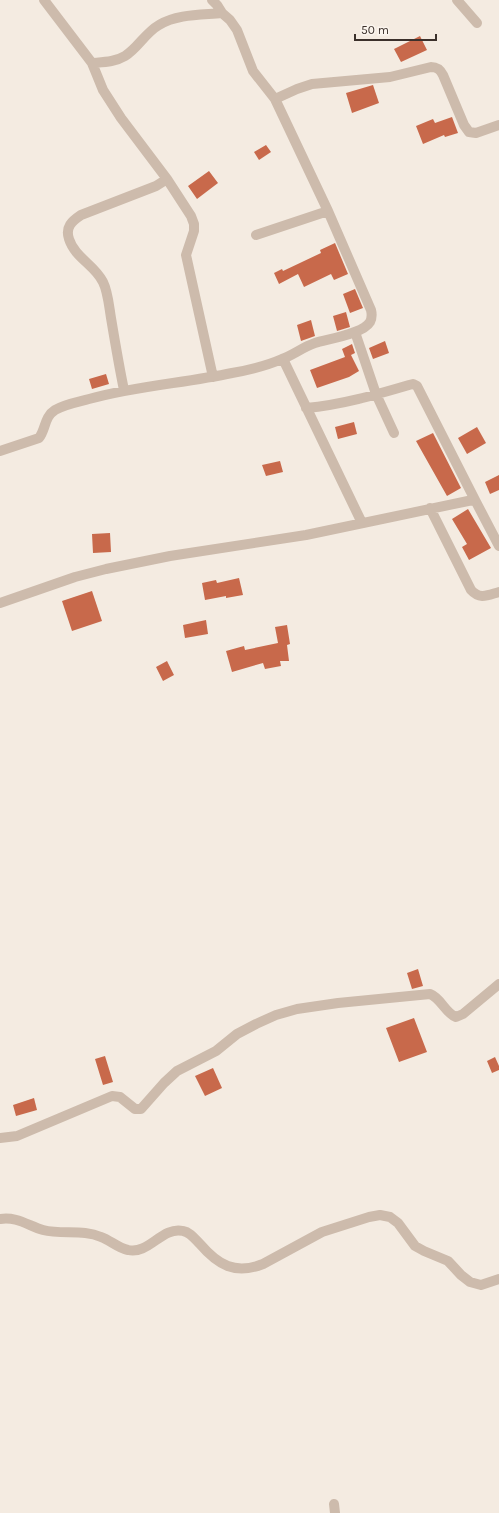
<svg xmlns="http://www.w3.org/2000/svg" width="499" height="1513" viewBox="0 0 499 1513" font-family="Karla,sans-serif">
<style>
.building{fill:#c8694b}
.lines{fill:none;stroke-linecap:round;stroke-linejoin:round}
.minor{stroke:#cdbbac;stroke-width:10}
</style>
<rect width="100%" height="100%" fill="#f4ebe1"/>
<!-- building -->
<path class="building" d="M420,36L427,50L401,62L394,49Z
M373,85L379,103L352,113L346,93Z
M452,117L458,133L445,137L444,135L423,144L416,126L433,119L435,123Z
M266,145L271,152L259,160L254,152Z
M209,171L218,183L197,199L188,186Z
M335,243L348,274L334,280L331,274L304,287L298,274L279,284L274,273L282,269L283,271L321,253L320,250Z
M355,289L363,308L350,313L343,294Z
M346,312L350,327L337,331L333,316Z
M311,320L315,336L301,341L297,325Z
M385,341L389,353L373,359L369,348Z
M352,344L355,353L351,355L359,371L349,377L317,388L310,370L345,357L342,349Z
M106,374L109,384L92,389L89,379Z
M354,422L357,434L338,439L335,427Z
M477,427L486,443L467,454L458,438Z
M433,433L461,488L447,496L416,441Z
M280,461L283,472L266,476L262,465Z
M499,475V490L490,494L485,482Z
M468,509L491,548L469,560L462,547L467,544L452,519Z
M110,533L111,552L93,553L92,534Z
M239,578L243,595L226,598V596L205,600L202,583L216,580L217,583Z
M92,591L102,621L72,631L62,601Z
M206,620L208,634L185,638L183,625Z
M287,625L290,644L287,645L289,661H280L281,666L265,669L263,663L232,672L226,651L244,646L245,650L278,643L275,627Z
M167,661L174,675L163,681L156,667Z
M418,969L423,986L412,989L407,973Z
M414,1018L427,1052L399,1062L386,1028Z
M105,1056L113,1082L103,1085L95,1059Z
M495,1057L499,1066V1070L492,1073L487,1061Z
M213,1068L222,1088L205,1096L195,1076Z
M34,1098L37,1110L16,1116L13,1105Z"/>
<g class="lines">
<!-- minor -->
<path class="minor" d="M212,0L217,5L222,13
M457,0L477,23
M92,63L103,90L121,118L167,179L156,186L81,215C72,221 65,227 69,239C75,258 95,265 103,282C108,292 109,306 111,318C115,342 119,366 124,390
M275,99L297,89L312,84L390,77L431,67C437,67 440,69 443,75L464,125L469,132L476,133L499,125
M167,179L191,216L194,224V231L186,255L213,377
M256,235L328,211
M355,332L376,394L394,433
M283,359L362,523
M306,408C341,405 375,395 409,385L413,384L417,386L475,500
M0,451L39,438C46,429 44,417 55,410C65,404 78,402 89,399C136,386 185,383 232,373C249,370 266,366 282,359C293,355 303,347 315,343C328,339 363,334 370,322C372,318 372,314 371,310L328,211L275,99L253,71L237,30L230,20L222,13C201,15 177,14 159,25C145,33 138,48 125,56C115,62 104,62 92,63L44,0
M430,508L471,590C480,600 488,595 499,592
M0,603L75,577L106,569L170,556L306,535L468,501L475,500L499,546
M0,1138L17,1136L112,1096L120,1097L135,1109H141L164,1083L177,1071L216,1051L237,1034L256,1024L276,1015L297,1009L338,1003L430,994C441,998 445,1013 456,1017L463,1014L499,984
M0,1219C16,1216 29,1226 43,1230C62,1235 83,1229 101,1237C110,1240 118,1248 128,1250C149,1255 162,1226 183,1231C190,1232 195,1239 200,1244C218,1265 235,1275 263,1264L322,1232L369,1217L380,1215L390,1217L398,1223L415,1246L424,1251L448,1261L461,1275L470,1282L481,1285L499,1279
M334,1504L335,1513"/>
</g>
<!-- scale -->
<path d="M355 34v6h81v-6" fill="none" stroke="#3b302b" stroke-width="2"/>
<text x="361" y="34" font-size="12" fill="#3b302b" stroke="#fbf5ee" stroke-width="3" paint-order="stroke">50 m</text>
</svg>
